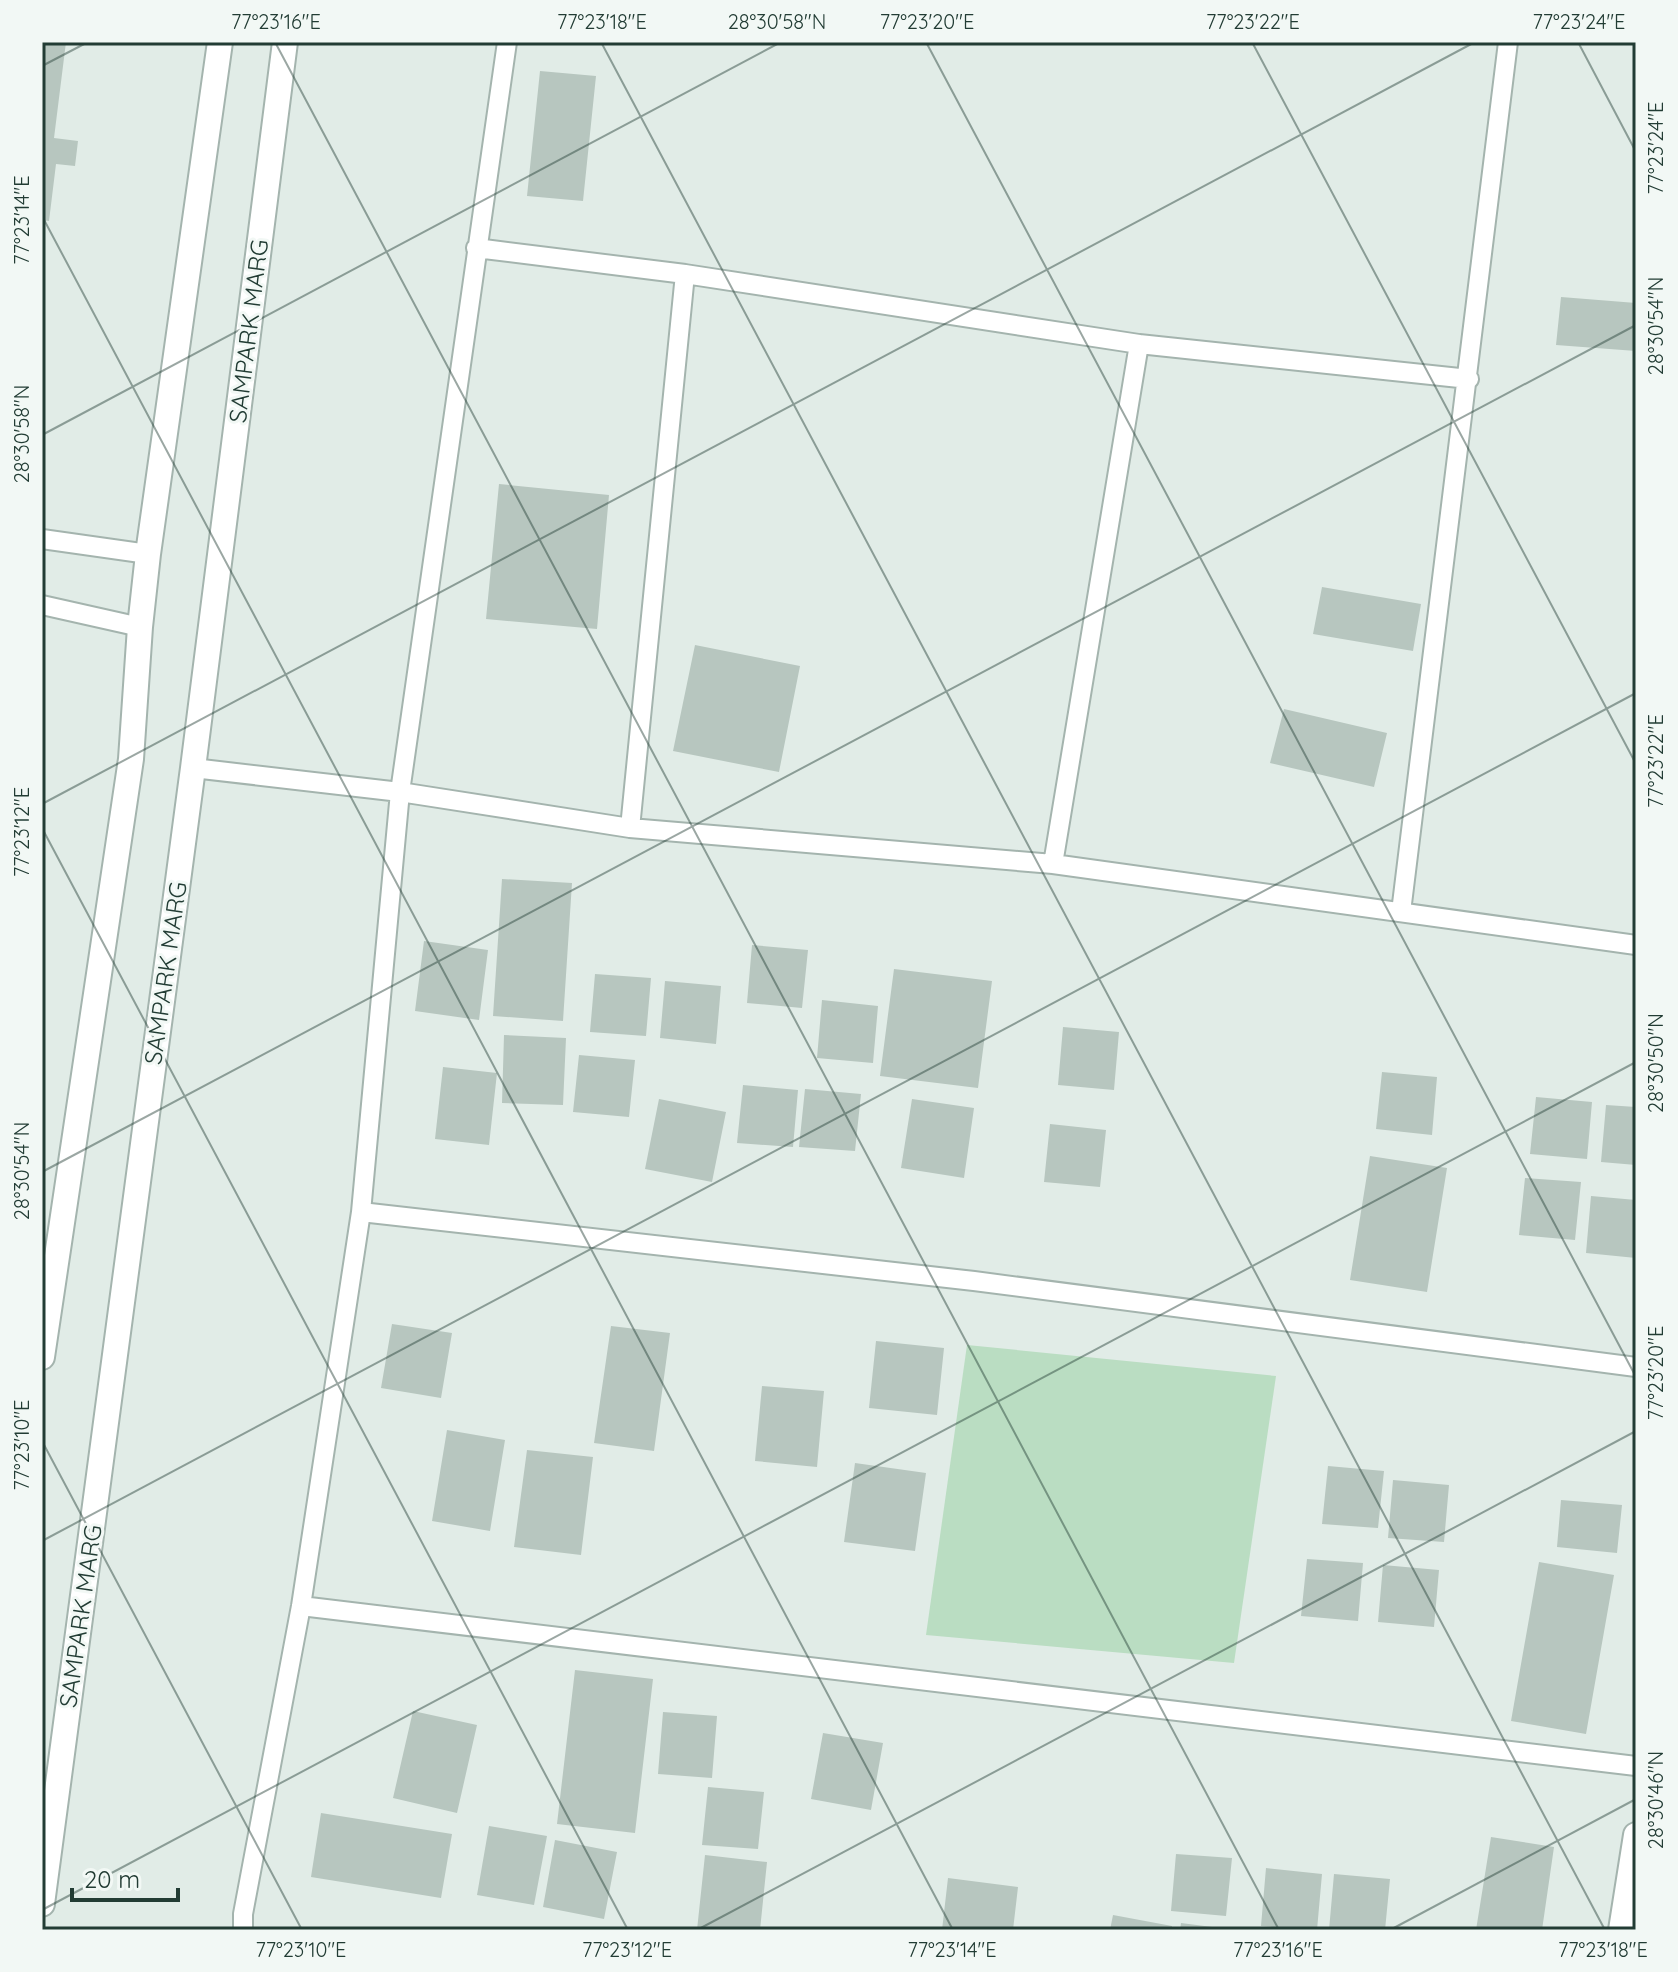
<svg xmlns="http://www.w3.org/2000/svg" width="1678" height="1972" viewBox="0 0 1678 1972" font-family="Quicksand,sans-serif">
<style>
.green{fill:#baddc2}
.building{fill:#b7c6bf}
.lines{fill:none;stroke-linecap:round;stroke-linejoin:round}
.service-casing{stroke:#a4b4ae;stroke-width:22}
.minor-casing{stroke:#a4b4ae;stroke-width:28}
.tertiary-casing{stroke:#a4b4ae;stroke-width:28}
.service{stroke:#fff;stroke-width:18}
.minor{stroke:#fff;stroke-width:24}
.tertiary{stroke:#fff;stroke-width:24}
.ticks{fill:none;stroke:#223c34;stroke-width:2;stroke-opacity:0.45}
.labels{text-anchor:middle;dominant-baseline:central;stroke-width:6;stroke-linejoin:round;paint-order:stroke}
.street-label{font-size:24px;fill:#223c34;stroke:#f2f8f5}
.neatline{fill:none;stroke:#223c34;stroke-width:3}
.ticks-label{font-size:20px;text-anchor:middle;fill:#223c34}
</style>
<rect width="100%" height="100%" fill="#e1ece7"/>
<!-- green -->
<path class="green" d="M967,1345L1276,1376L1234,1663L926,1635Z"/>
<!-- building -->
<path class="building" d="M42,42H66L54,138L78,141L75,166L56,164L49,221L42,220Z
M540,71L596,76L583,201L527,196Z
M1561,297L1636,303V351L1556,345Z
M499,484L609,495L597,629L486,619Z
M1322,587L1421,604L1413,651L1313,634Z
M695,645L800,666L779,772L673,751Z
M1284,709L1387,733L1374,787L1270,763Z
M502,879L572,883L563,1021L493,1016Z
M424,941L488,950L479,1020L415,1011Z
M752,945L808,950L802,1008L747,1003Z
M894,969L992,981L978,1088L880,1076Z
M595,974L651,978L646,1036L590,1032Z
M665,981L721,986L716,1044L660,1038Z
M822,1000L878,1006L873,1063L817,1058Z
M1063,1027L1119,1032L1114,1090L1058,1085Z
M504,1035L566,1038L563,1105L502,1103Z
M579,1055L635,1060L629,1117L573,1112Z
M443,1067L497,1073L489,1145L435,1139Z
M1382,1072L1437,1077L1432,1135L1376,1129Z
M743,1085L798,1090L793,1147L737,1143Z
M805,1089L861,1094L855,1151L799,1147Z
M1536,1097L1592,1102L1587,1159L1530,1154Z
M659,1099L726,1112L712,1182L645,1169Z
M912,1099L974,1108L964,1178L901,1168Z
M1606,1105L1636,1107V1165L1601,1162Z
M1050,1124L1106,1130L1100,1187L1044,1182Z
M1370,1156L1447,1168L1427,1292L1350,1280Z
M1525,1178L1581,1182L1575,1240L1519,1235Z
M1591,1196L1636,1200V1258L1586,1253Z
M392,1324L452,1333L441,1398L381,1388Z
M611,1326L670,1333L654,1451L594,1443Z
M876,1341L944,1348L937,1415L869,1408Z
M762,1386L824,1391L817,1467L755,1461Z
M447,1430L505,1440L490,1531L432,1521Z
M527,1450L593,1457L581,1555L514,1547Z
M855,1463L926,1473L915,1551L844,1542Z
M1328,1466L1384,1471L1378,1528L1322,1524Z
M1393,1480L1449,1485L1444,1542L1388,1538Z
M1561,1500L1622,1505L1617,1553L1557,1547Z
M1307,1559L1363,1563L1358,1621L1301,1616Z
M1539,1562L1614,1575L1586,1734L1511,1721Z
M1383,1565L1439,1570L1434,1627L1378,1622Z
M575,1670L653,1679L635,1833L557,1824Z
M413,1711L477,1725L457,1813L393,1798Z
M663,1712L717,1716L712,1778L658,1774Z
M823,1733L883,1743L871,1810L811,1799Z
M708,1787L764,1792L758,1849L702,1845Z
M321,1813L452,1834L441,1898L311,1877Z
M489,1826L547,1836L534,1905L477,1895Z
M1491,1837L1554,1847L1542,1930H1476Z
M555,1840L617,1852L604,1919L543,1907Z
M1176,1854L1232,1858L1226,1916L1171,1911Z
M705,1855L767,1862L760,1930H697Z
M1266,1868L1322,1874L1317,1930L1261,1926Z
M1334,1874L1390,1879L1385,1930H1329Z
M948,1878L1018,1887L1013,1930H942Z
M1113,1915L1172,1926V1930H1110Z
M1181,1923L1220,1928V1930H1180Z"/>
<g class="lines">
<!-- service casing -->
<g class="service-casing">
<path id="service" d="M476,248L685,274L1139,344L1469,379
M42,539L148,554
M42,605L140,627
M193,768L400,792L630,828L1053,864L1636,945
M630,828L685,274
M1053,864L1139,344
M1401,912L1508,42
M361,1212L974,1281L1636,1367
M301,1606L1636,1766
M243,1930V1914L301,1606L361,1212L400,792L507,42"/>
</g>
<!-- minor casing -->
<g class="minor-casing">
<path id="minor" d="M1621,1930L1636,1835"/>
</g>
<!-- tertiary casing -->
<g class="tertiary-casing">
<path id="tertiary" d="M42,1357L131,759L140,627L148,554L220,42
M42,1904L193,768L285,42"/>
</g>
<!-- service -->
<use href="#service" class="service"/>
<!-- minor -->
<use href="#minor" class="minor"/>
<!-- tertiary -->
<use href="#tertiary" class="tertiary"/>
</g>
<!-- ticks -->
<path class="ticks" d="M275,42L1279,1930M601,42L1605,1930M926,42L1636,1377M1252,42L1636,764M1578,42L1636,152M42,66L88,42M42,216L953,1930M42,435L781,42M42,804L1475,42M42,828L628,1930M42,1172L1636,325M42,1441L302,1930M42,1541L1636,693M42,1910L1636,1062M697,1930L1636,1431M1390,1930L1636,1799"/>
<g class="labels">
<!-- street labels -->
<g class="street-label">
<text transform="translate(248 331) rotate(-83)">SAMPARK MARG</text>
<text transform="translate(165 973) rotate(-82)">SAMPARK MARG</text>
<text transform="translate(80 1616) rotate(-82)">SAMPARK MARG</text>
</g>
</g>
<!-- border -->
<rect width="1678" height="1972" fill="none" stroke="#f2f8f5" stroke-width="88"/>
<!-- scale -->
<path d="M72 1888v12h106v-12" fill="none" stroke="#223c34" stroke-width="4"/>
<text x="84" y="1888" font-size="24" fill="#223c34" stroke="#f2f8f5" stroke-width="6" paint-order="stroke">20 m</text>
<rect x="44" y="44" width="1590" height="1884" class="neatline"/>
<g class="ticks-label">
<text x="276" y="29">77°23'16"E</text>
<text x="602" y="29">77°23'18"E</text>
<text x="777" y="29">28°30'58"N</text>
<text x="927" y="29">77°23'20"E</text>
<text x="1253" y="29">77°23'22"E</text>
<text x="1579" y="29">77°23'24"E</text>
<text transform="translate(1656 148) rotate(-90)" y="7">77°23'24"E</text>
<text transform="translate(22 220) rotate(-90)" y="7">77°23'14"E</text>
<text transform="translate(1656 326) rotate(-90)" y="7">28°30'54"N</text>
<text transform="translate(22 434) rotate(-90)" y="7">28°30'58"N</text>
<text transform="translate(1656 761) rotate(-90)" y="7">77°23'22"E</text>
<text transform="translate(22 832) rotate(-90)" y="7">77°23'12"E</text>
<text transform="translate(1656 1063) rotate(-90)" y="7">28°30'50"N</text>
<text transform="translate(22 1171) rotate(-90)" y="7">28°30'54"N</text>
<text transform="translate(1656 1373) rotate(-90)" y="7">77°23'20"E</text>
<text transform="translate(22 1445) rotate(-90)" y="7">77°23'10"E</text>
<text transform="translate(1656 1800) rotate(-90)" y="7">28°30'46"N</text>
<text x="301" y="1957">77°23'10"E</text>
<text x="627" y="1957">77°23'12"E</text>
<text x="952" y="1957">77°23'14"E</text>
<text x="1278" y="1957">77°23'16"E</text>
<text x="1603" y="1957">77°23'18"E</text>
</g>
</svg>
